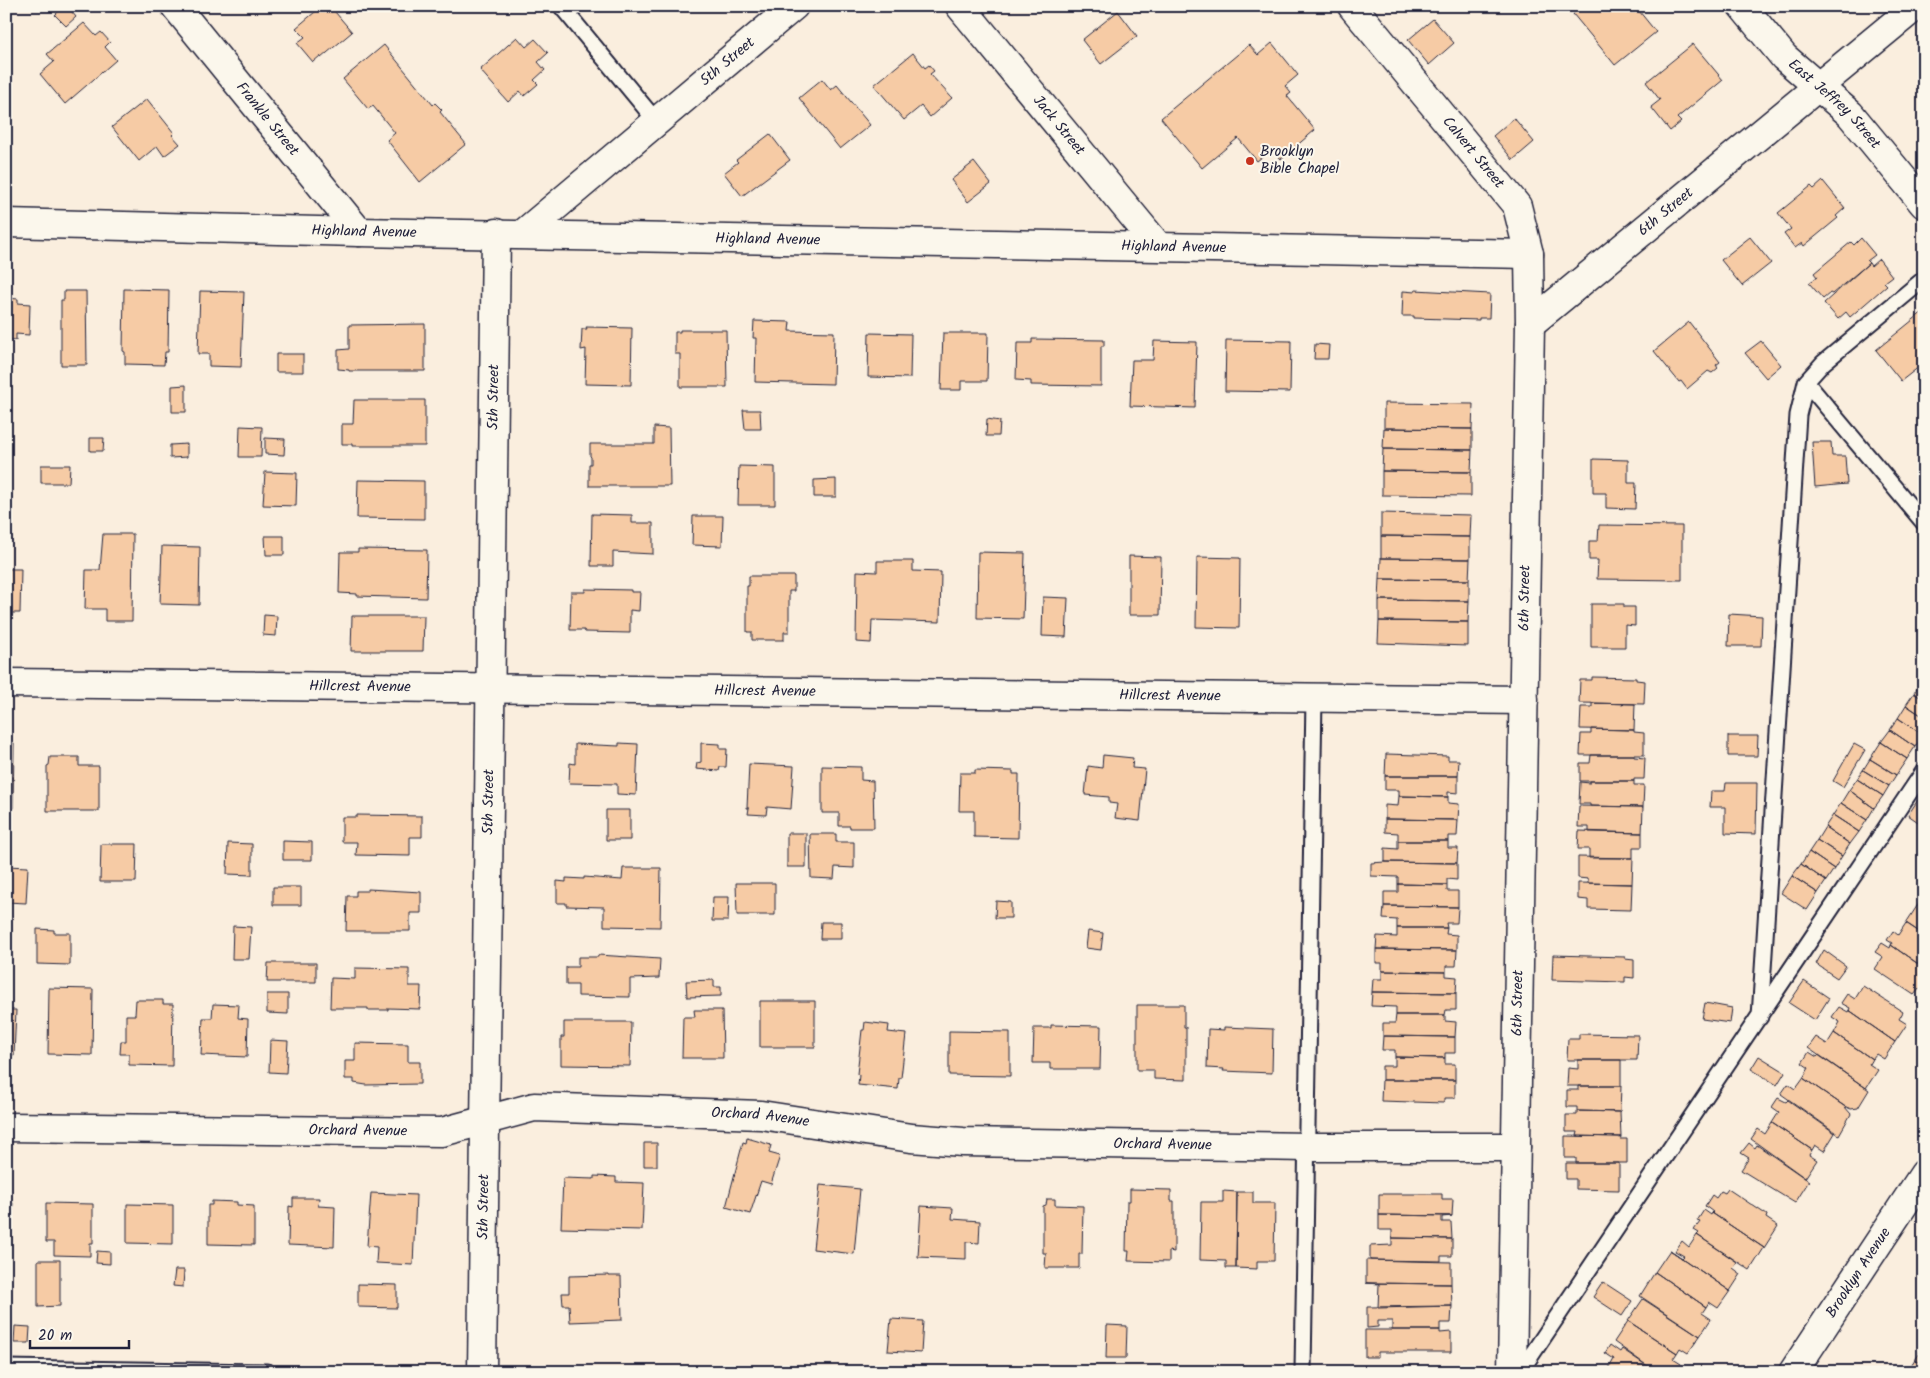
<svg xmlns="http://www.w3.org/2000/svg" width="1930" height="1378" viewBox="0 0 1930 1378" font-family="Kalam,sans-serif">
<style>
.building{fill:#f6cba5;stroke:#22223b}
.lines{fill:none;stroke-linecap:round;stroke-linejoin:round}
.lane-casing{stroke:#22223b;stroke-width:19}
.street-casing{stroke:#22223b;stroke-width:31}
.lane{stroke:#fbf7ec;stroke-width:15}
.street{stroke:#fbf7ec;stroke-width:28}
.poi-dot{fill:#c8321e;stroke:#fbf7ec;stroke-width:2}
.labels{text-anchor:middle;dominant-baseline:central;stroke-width:4;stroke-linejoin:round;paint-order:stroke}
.street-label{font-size:15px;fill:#22223b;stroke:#fbf7ec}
.poi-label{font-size:15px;fill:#22223b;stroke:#fbf7ec;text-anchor:start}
</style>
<rect width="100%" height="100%" fill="#faeede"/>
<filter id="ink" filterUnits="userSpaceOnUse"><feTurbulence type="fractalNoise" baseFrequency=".02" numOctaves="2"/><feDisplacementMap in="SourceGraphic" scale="10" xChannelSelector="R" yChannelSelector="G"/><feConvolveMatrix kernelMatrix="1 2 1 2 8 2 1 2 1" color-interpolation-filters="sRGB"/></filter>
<g filter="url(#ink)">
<!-- building -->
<path class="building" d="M64,6H67L76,17L66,26L55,15Z
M322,6H330L352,32L321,58L320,56L313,62L297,43L305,37L296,28Z
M619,6H633L624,13Z
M1582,6H1635L1656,32L1615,65L1573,14Z
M1118,11L1137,36L1101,64L1082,40Z
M1433,19L1454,43L1429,65L1408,40Z
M84,23L96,36L101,32L110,42L105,47L116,60L65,104L40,74L54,62L47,54Z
M517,37L526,47L535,39L548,53L538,62L545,70L534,80L538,84L524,96L520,91L508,102L480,70Z
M1272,43L1298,75L1285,86L1291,93L1287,96L1315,130L1281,159L1272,149L1257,161L1238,138L1202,168L1161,118L1249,45L1258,55Z
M1693,44L1723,80L1677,118L1681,122L1670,131L1651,107L1660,100L1646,82Z
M384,45L433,105L435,103L442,110L440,112L466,144L420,182L387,140L395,133L373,106L368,109L343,79Z
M913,53L925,68L929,65L934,71L930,74L952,98L930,117L921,106L904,120L874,85Z
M822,79L831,90L837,85L870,125L840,149L799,98Z
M147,99L174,133L172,135L180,144L164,156L157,146L139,161L112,127Z
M1514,118L1534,142L1513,160L1493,136Z
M770,134L790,160L742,196L724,173L738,162L736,160Z
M974,162L991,184L968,202L951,180Z
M1823,181L1845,208L1836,216L1838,218L1804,246L1802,243L1795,248L1784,234L1791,229L1778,213L1811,186L1814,189Z
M1750,237L1771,263L1742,286L1721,260Z
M1861,238L1875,255L1867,261L1869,263L1832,294L1830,293L1823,299L1809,283L1817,277L1814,273L1851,242L1854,245Z
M1879,259L1892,276L1884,282L1887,285L1850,317L1846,312L1838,319L1824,303L1869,263L1871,266Z
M124,289L169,290L168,352H165L164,365L125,364V352L123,351Z
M1415,290L1490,294L1489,318H1479V320L1414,318V316H1402L1403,291L1415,292Z
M64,291H86L87,365H61V300H64Z
M200,291L244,292L241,367L209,366V354H198Z
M6,298L18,299V303L30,304L29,335L16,334V340L6,339Z
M1924,311V363L1901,381L1876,350Z
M754,321L790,322L789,331L834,332L833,384L755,382L756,338H753Z
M1689,322L1720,362L1716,365L1718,368L1712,373L1708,371L1687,389L1681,381L1679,382L1654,351Z
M425,324V371H349V370L338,369V350L349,349V325Z
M586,327L632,328L631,385L585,384L586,349L581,350L582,329H587Z
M680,330H726L727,387H680V354H675V332H680Z
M869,333L911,334L910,378L868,377Z
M943,333H988L987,381H961V390H941Z
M1032,339L1104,340V346H1101V386L1031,385V381L1016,380L1017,343H1032Z
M1226,340L1291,341L1290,392L1225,391Z
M1154,341L1197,342L1195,408L1130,406L1132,360H1153Z
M1761,341L1781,365L1766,378L1745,353Z
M1315,344L1329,345L1328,359H1314Z
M276,354H303V372H276Z
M186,385V412H172V386Z
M354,400H425V446H352V444H342V424H353Z
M1384,403L1473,404L1472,429L1384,428Z
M743,410H760L761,429H745Z
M987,419L1000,421L999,436H986Z
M240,426L262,427L261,457H239Z
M654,427L669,428L670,486H589V464H591V457L590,456V444H654Z
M1384,428L1472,429V450L1383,449Z
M90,438H104L103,451H90Z
M265,438L285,439L284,455L265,454Z
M1812,442H1831L1832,456H1845L1847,484L1815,487Z
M187,444V457L170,458V445Z
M1383,449L1472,450L1471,472L1382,471Z
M1593,459L1628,460V483H1636L1635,509L1606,508V493H1593Z
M41,465H70L69,483H41Z
M739,466L775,467V505H738Z
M1382,471L1471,472V496L1382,495Z
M265,472L297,473L296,506L263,505Z
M836,479V497H814V480Z
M358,480L424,481V519L357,518Z
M1381,513L1471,515L1470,537L1381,536Z
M592,514L632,515V523H653V554L613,552V566H591Z
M693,516H723L722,546L692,545Z
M1599,525L1682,526V580L1597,579L1598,560H1589V541H1598Z
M103,534H133L132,621H105V609H85L86,570H100Z
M265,536H284V555H266Z
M1381,536L1470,537V559L1381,558Z
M162,546L200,547L199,605L160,604Z
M358,549L427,550L426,598L357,596V594L339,593L340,552H358Z
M978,552L1025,553L1023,619L977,618Z
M1129,556L1161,557L1160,615H1129Z
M1197,557L1240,558L1239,628L1196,627Z
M1381,558L1470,559L1469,580L1380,579Z
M877,561H913V571L941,572L940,622L872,620L871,643L856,642L857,571L877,572Z
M6,569H21L20,613H6Z
M749,576H794V591H789V632H784V640H752V632H747V586H749Z
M1380,579L1469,580V601L1379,600Z
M585,589L631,590V592H640L639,611L630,610V633L585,632L584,630H570L571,592H585Z
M1043,597L1068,598L1066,637L1042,636Z
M1379,600L1469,601L1468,622L1379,621Z
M1591,604H1624V607H1635V626L1625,625V647H1591Z
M1729,614L1762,616L1761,646H1728Z
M264,615L277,616L276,636L263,635Z
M352,616H424L423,651H351Z
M1379,621L1468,622V646L1378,643Z
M1592,677L1636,678V680L1645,681L1644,704L1579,703L1580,680H1592Z
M1922,681L1924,682V700L1914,693Z
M1914,693L1924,700V717L1906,705Z
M1592,703L1635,704L1634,730L1580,729L1581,707H1592Z
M1906,705L1924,717L1923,735L1898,718Z
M1898,718L1923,735L1915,747L1890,730Z
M1591,729L1634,730V732L1644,733V755H1580L1581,734H1591Z
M1890,730L1915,747L1907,759L1881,742Z
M1728,736H1758L1757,756H1728Z
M1881,742L1907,759L1896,775L1870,759Z
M6,743H14L13,808H6Z
M619,743L638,744L636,795L617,794V784L569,783L570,763L575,764V744L619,746Z
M701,743L720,744V749H727L726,767H720L719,771L696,769L697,763L701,762Z
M1854,744L1865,750L1843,787L1833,781Z
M1386,754L1448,756V760H1459L1458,776H1385Z
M1103,755L1133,758L1132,768L1145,769L1140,821L1115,818L1117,804L1109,803V797L1085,795L1088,766L1102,768Z
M1591,755H1634V757L1645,758L1644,779H1634V781H1580V763H1590Z
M50,757H79V766H99V811H47V766L49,765Z
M1870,759L1896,775L1889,786L1863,770Z
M749,764L794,766L791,809L767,807L766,815L748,814L749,808H747Z
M822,766L861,767V780L873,781L874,828H850V826H839V813H822Z
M975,770L1013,771V774H1019L1018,838L974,837V811H959L960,773H975Z
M1863,770L1889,786L1883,796L1857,779Z
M1385,776H1458V793L1448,792V797L1399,796V790H1385Z
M1857,779L1883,796L1874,808L1849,790Z
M1590,781H1634V785H1644L1643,807L1590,806V804H1579L1580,782L1590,783Z
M1726,783H1757L1756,834L1725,833V807H1710L1711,791H1725Z
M1849,790L1874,808L1867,820L1841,803Z
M1399,796L1448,797V803L1459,804L1458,820L1385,819V805L1398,806Z
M1918,800L1924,803V826L1908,815Z
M1841,803L1867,820L1859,832L1833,815Z
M1579,806L1643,807L1642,833L1589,832V827H1578Z
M606,810H630V840H606Z
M357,815L422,816V837H410V856L356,855L357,842H342V817H357Z
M1833,815L1859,832L1850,844L1825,827Z
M1385,819L1458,820L1457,836H1448V841H1398V833L1385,832Z
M1825,827L1850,844L1842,856L1817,840Z
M1579,831L1642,833V847H1633V858H1589V849H1578Z
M787,833H806V867H787Z
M810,834H836V842H854V868L835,867L834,879L811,878Z
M1817,840L1842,856L1834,869L1809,852Z
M283,841L312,842V860H283Z
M1398,841H1448V848H1458L1457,863L1385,862V848L1398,849Z
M228,843L252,844V875L227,874Z
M101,844H137L136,882H100Z
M1809,852L1834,869L1826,881L1801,864Z
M1578,857L1633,858L1632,884L1588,883V879L1578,878Z
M1385,862L1457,863V880L1447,879V885L1398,884V877L1371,876V863Z
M1801,864L1826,881L1818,893L1792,876Z
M6,866L28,867L26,903L6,902Z
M623,868H661L660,927L604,926V907L566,906V903H557V881L566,882V878L584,879V877L622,880Z
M1792,876L1818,893L1807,910L1781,893Z
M736,883H775V915H737Z
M1578,883L1632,884L1631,910L1588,909V900L1578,899Z
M1398,884L1447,885V891H1458V907L1384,906V892H1398Z
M273,887H301V905H273Z
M368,889L421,892V913H410V931H346L347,896H356V891H368Z
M713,897H729L728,921H712Z
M1921,900L1924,902V935L1906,923Z
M996,901L1011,902V918H995Z
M1384,906L1458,907L1457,923H1446L1447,928H1397V920L1383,919Z
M821,922H841V939H820Z
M1906,923L1924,935V968L1891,945L1892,943L1887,940L1893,931L1898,935Z
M233,926L251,927L249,959H232Z
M1397,928H1447L1446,934L1457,935V950L1376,949L1377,936L1397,937Z
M37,929L54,930V933H70V965L37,964Z
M1088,931L1103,933L1101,950L1086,948Z
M1882,943L1890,948L1891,945L1924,968V992L1919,989L1914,995L1875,969L1883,957L1875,952Z
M1376,949L1457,950L1456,966H1446V972L1382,971V963H1376Z
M1824,950L1846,966L1837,978L1816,964Z
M598,955L660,959L659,978L630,979V997L578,996V985H566V967H578V957H598Z
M1553,955L1625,957V959L1634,960V978L1625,977V982L1552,980Z
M268,963H316V982H267Z
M355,968L409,969V986H421L420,1009L388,1008V1010H368V1008H330L331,978L355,979Z
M1382,971L1446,972V976L1457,977L1456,993L1372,992L1373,979H1382Z
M714,980V987H721V996L687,997L686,981Z
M1804,981L1829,998L1815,1020L1789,1003Z
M1863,986L1903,1012L1899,1019L1907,1024L1895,1042L1849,1010L1850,1008L1841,1003L1847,994L1855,999Z
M49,988L93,989L92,1055L48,1054Z
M1372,992L1456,993V1010H1446L1445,1015H1396V1007L1371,1006Z
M267,994H288V1014L267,1013Z
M136,1000H163V1004H173L172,1066L129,1065V1054H120L121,1041H126V1015H135Z
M760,1001H815V1047H760Z
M1705,1003L1732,1008L1730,1023L1702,1019Z
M213,1004L239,1005L238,1018L248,1019L247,1057L201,1055L203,1018H212Z
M1137,1005H1184V1027H1186V1080L1154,1079V1070H1137Z
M1839,1007L1848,1012L1849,1010L1895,1042L1884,1059L1876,1054L1872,1059L1834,1033L1840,1022L1832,1017Z
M6,1010H16L14,1055L6,1054Z
M694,1010H722L723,1058H682L683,1017H695Z
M1396,1015H1445V1021L1456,1022L1455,1037L1383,1036V1023H1395Z
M564,1022H631L630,1066L561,1065V1037H564Z
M865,1022L889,1025L888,1032L906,1034L901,1078H899L898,1089L858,1085L859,1075L857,1074L862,1030H864Z
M1051,1025L1101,1026L1100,1069H1050V1063H1033L1034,1028H1051Z
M1224,1027L1273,1029L1272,1073L1223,1071L1224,1069L1207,1068L1208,1029L1224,1030Z
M949,1031L1010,1032V1076L949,1075Z
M1834,1033L1872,1059L1869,1064L1878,1070L1866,1088L1808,1048L1816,1037L1827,1044Z
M1579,1034L1638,1035L1637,1060H1567L1568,1039H1579Z
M1383,1036L1455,1037V1053H1445V1058L1395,1057V1050H1382Z
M270,1040L288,1041L286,1073L269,1072Z
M355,1043L408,1044V1062H420V1084L366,1085L354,1083V1079H345V1061H355Z
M1809,1052L1817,1057L1819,1055L1869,1090L1858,1108L1851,1109L1844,1106L1803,1078L1809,1068L1802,1063Z
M1759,1056L1785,1072L1777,1085L1751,1069Z
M1395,1057L1445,1058V1064H1455V1080H1382V1066H1395Z
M1578,1060H1621V1086H1567L1568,1068L1578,1069Z
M1803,1078L1844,1106L1851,1114L1839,1135L1781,1094L1788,1084L1795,1089Z
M1382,1080H1455V1098H1444V1103L1381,1101Z
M1578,1086H1621L1620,1112L1577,1111V1107H1567V1090H1578Z
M1778,1098L1786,1102L1788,1100L1835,1133L1824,1151L1815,1145L1812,1150L1772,1123L1779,1112L1772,1107Z
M1577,1111L1620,1112L1621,1137L1577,1136L1578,1132H1566V1115H1577Z
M1772,1123L1812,1150L1809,1155L1817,1160L1805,1178L1751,1139L1758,1129L1765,1134Z
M1565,1136L1621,1137L1620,1139H1627V1163H1576V1158H1565Z
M747,1138L771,1145L769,1153L780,1156L771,1184L761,1181L750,1214L726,1207L743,1142L746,1143Z
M644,1143H657V1166H644Z
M1749,1143L1755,1148L1757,1145L1809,1181L1795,1203L1741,1170L1749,1158L1741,1153Z
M1566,1163H1619V1190L1576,1189V1179H1566Z
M594,1176L616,1177V1182L644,1183L642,1230L561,1228L563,1178L594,1179Z
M820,1185L860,1189L854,1254L813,1249Z
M1130,1189L1171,1190V1201H1174V1252L1169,1251V1262L1128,1261L1129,1251H1126L1127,1201H1130Z
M1728,1189L1767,1215L1766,1218L1778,1226L1764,1248L1712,1213L1713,1212L1705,1206L1712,1195L1716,1198L1721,1191L1725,1193Z
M1223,1191L1237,1192L1236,1268H1226V1261L1200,1260L1201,1202H1223Z
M1237,1192H1253V1203H1275L1274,1261H1257V1269L1236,1268Z
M371,1193L416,1195L413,1265L376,1263L377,1247L367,1246Z
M1379,1194H1442V1199H1453L1452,1216L1379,1215Z
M293,1198H319L318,1206L335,1207L334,1247L288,1245L289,1206L293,1207Z
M1047,1199H1055V1205L1083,1206L1082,1254H1079V1268H1045L1046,1253H1043V1206L1046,1205Z
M212,1201L237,1202V1205L254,1206V1245L208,1244V1205H212Z
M6,1203H13L11,1241H6Z
M46,1203L93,1204V1243H90V1256L54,1255V1242H46Z
M127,1204L173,1205V1244L127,1243Z
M921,1206L953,1208L952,1219L980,1221L979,1243L966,1242V1259L918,1257Z
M1704,1210L1711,1215L1712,1213L1764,1248L1750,1270L1697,1235L1699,1233L1694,1230L1700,1222L1697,1221Z
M1379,1215L1452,1216L1442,1217V1222H1451L1452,1239L1392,1238V1230H1379Z
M1697,1235L1737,1262L1733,1268L1741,1274L1730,1291L1670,1250L1682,1258L1684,1256L1675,1251L1682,1241L1689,1247Z
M1392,1238L1452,1239V1256H1441V1261L1370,1260V1246L1392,1245Z
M1670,1250L1730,1291L1718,1308L1709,1302L1706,1307L1655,1272Z
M97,1251L110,1252V1264L96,1263Z
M38,1260H60V1306L38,1307Z
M1366,1260L1451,1262V1284L1366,1283Z
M175,1270H184L183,1287L173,1286Z
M1655,1272L1706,1307L1702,1313L1711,1319L1700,1336L1640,1296Z
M609,1275V1276H621L622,1320L570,1322L569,1305H563L562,1293H569V1276Z
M1603,1282L1632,1301L1622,1316L1593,1297Z
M1366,1283L1451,1284L1452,1306L1378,1308L1379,1284Z
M358,1284L397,1285V1308L358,1307Z
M1643,1299L1700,1336L1688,1353L1680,1348L1677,1353L1628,1321Z
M1452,1306L1451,1323H1440V1330H1392V1321H1378V1327L1367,1328V1307Z
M891,1319L923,1321L921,1353L888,1351Z
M1628,1321L1677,1353L1673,1359L1681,1364L1676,1372H1656L1614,1342Z
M1107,1325L1127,1326L1126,1358H1106Z
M15,1326L30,1327L29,1343H14Z
M1365,1330H1440V1333L1451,1332V1352H1378V1357H1365Z
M1610,1345L1620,1352L1622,1349L1656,1372H1607L1614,1359L1605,1353Z
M1924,1346V1365L1915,1359Z
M1915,1359L1924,1365V1372H1907Z"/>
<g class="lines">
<!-- lane casing -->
<g class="lane-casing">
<path id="lane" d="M561,6L656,121
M1806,382L1924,523
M1760,1017L1798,415L1806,382L1823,363L1924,279
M6,1368L267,1372
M1303,1370L1314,698
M1520,1372L1924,771"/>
</g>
<!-- street casing -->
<g class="street-casing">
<g id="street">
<path id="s1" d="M175,6L359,232"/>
<path id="s2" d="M960,6L1158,246"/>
<path id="s3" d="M1352,6L1517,206L1529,254L1530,324L1512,1372"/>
<path id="s4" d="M1742,6L1784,57L1850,114L1924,204"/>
<path id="s5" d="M6,223L359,232L1529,254"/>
<path id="s6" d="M524,233L794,6"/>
<path id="s7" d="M1530,324L1916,6"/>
<path id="s8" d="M6,683L1524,700"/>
<path id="s9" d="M6,1127L442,1132L534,1107L761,1115L911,1138L963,1142L1308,1147H1516"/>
<path id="s10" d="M482,1372L496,233"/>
<path id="s11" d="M1793,1372L1924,1174"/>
</g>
</g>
<!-- lane -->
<use href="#lane" class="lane"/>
<!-- street -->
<use href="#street" class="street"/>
</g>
</g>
<!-- markers -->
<circle class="poi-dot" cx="1250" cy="161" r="5"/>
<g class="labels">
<!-- street labels -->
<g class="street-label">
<text stroke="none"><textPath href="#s6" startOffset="266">5th Street</textPath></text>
<text stroke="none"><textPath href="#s4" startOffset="135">East Jeffrey Street</textPath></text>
<text stroke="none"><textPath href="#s1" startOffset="146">Frankle Street</textPath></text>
<text stroke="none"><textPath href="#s2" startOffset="155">Jack Street</textPath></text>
<text stroke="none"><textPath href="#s3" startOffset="190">Calvert Street</textPath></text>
<text stroke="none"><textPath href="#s7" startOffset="176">6th Street</textPath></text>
<text stroke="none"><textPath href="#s5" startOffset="358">Highland Avenue</textPath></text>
<text stroke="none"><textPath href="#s5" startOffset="762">Highland Avenue</textPath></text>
<text stroke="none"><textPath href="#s5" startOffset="1168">Highland Avenue</textPath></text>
<text stroke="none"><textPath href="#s10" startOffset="975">5th Street</textPath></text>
<text transform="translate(1525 598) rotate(-89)">6th Street</text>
<text stroke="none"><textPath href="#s8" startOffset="354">Hillcrest Avenue</textPath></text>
<text stroke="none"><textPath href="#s8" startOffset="759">Hillcrest Avenue</textPath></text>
<text stroke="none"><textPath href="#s8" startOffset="1164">Hillcrest Avenue</textPath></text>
<text stroke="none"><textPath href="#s10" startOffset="570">5th Street</textPath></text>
<text transform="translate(1518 1003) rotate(-89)">6th Street</text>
<text stroke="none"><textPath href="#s9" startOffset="758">Orchard Avenue</textPath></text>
<text stroke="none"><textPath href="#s9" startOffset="352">Orchard Avenue</textPath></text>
<text stroke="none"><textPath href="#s9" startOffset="1162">Orchard Avenue</textPath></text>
<text stroke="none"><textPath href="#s10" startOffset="165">5th Street</textPath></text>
<text stroke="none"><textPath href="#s11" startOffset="119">Brooklyn Avenue</textPath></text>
</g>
<!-- poi labels -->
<g class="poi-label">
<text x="1260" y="152">Brooklyn<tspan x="1260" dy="17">Bible Chapel</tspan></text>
</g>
</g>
<!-- margin -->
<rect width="1930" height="1378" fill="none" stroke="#fbf7ec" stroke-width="25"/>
<rect x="12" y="12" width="1905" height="1353" fill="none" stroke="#22223b" stroke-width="2" filter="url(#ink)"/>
<!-- scale -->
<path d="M30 1340v8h99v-8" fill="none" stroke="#22223b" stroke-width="2.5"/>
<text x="38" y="1340" font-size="15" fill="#22223b" stroke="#fbf7ec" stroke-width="4" paint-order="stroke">20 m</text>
</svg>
